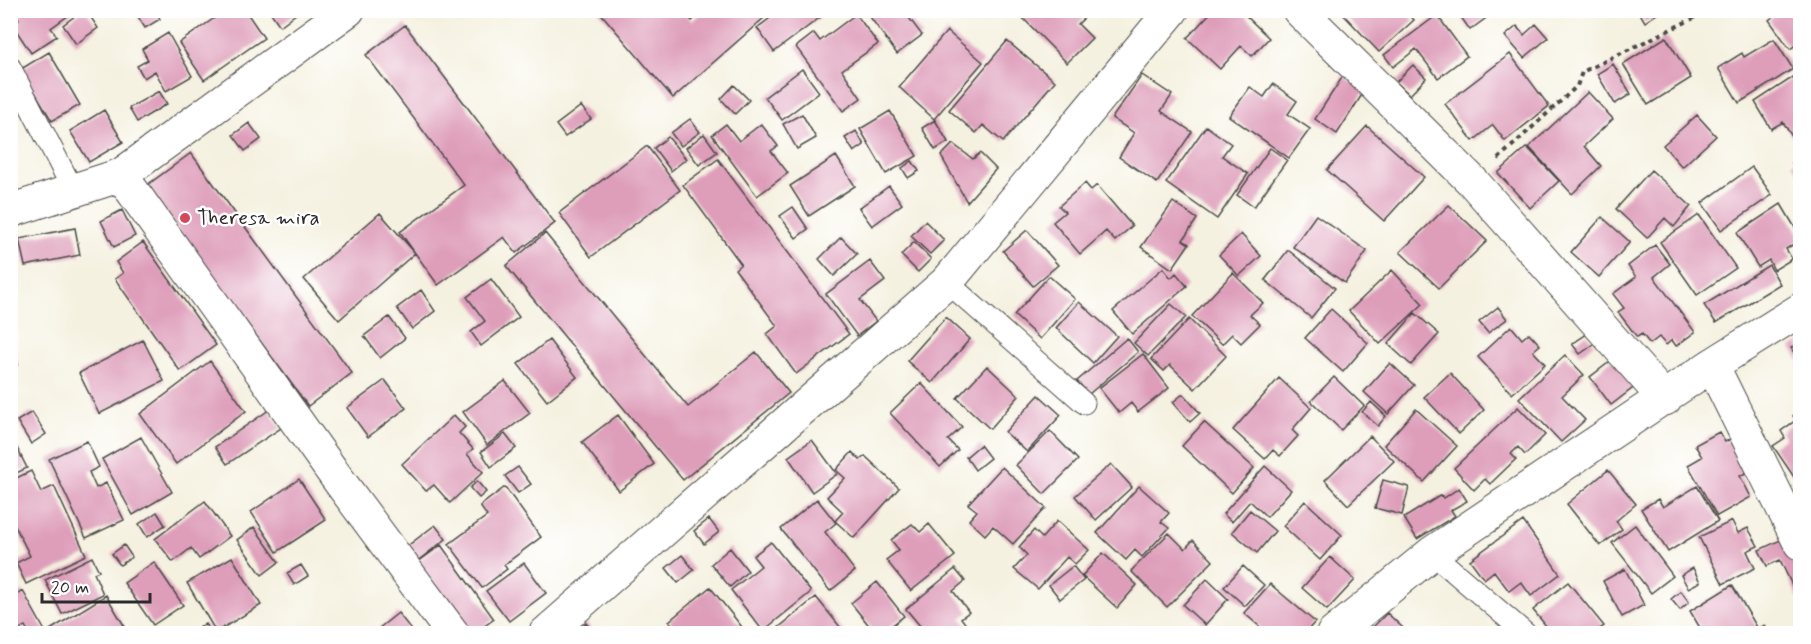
<svg xmlns="http://www.w3.org/2000/svg" width="1811" height="644" viewBox="0 0 1811 644" font-family="Mynerve,sans-serif">
<style>
.building{fill:#de9eba}
.lines{fill:none;stroke-linecap:round;stroke-linejoin:round}
.service-casing{stroke:#494946;stroke-width:23}
.minor-casing{stroke:#494946;stroke-width:35}
.path{stroke:#494946;stroke-width:4;stroke-dasharray:4.5 4.5;stroke-linecap:butt}
.service{stroke:#fff;stroke-width:21}
.minor{stroke:#fff;stroke-width:33}
.poi-dot{fill:#d1495b;stroke:#fff;stroke-width:2}
.labels{text-anchor:middle;dominant-baseline:central;stroke-width:5;stroke-linejoin:round;paint-order:stroke}
.poi-label{font-size:21px;fill:#2b2b2b;stroke:#fff;text-anchor:start}
</style>
<rect width="100%" height="100%" fill="#fff"/>
<filter id="ink" filterUnits="userSpaceOnUse"><feTurbulence type="fractalNoise" baseFrequency=".0167" numOctaves="2"/><feDisplacementMap in="SourceGraphic" scale="12" xChannelSelector="R" yChannelSelector="G"/><feConvolveMatrix kernelMatrix="1 2 1 2 8 2 1 2 1" color-interpolation-filters="sRGB"/></filter>
<filter id="wash" filterUnits="userSpaceOnUse"><feTurbulence type="fractalNoise" baseFrequency=".008" numOctaves="4" result="noise"/><feDisplacementMap in="SourceGraphic" scale="24" xChannelSelector="R" yChannelSelector="G"/><feGaussianBlur stdDeviation="1.35" result="paint"/><feColorMatrix in="noise" values="0 0 0 0 0 0 0 0 0 0 0 0 0 0 0 0 0 1.4 0 .05"/><feComposite in="paint" operator="in"/></filter>
<g filter="url(#wash)">
<rect width="100%" height="100%" fill="#f5f1e0"/>
<g id="blocks">
<!-- building -->
<path class="building" d="M13,10H76L51,28L57,36L31,53L12,24L19,19Z
M83,10H86L98,28L76,44L63,25Z
M155,10L160,19L145,28L135,12Z
M226,10H245L264,38L204,80L179,43Z
M269,10H301L280,26Z
M598,10H682L692,21L704,10H773L673,98Z
M781,10H830L774,52L757,28Z
M865,10H903L922,35L897,54Z
M1015,10H1076L1084,18L1078,24L1092,38L1067,63Z
M1213,10H1240L1269,38L1252,56L1241,46L1220,69L1187,38Z
M1339,10H1405L1414,20L1379,52Z
M1456,10H1497L1470,30Z
M1638,10H1663L1645,22Z
M1782,10H1800V42L1790,49L1769,20Z
M856,14L878,44L842,70L861,98L843,111L796,47L814,33L820,41Z
M1437,15L1467,56L1438,78L1416,49L1393,67L1384,55Z
M1536,24L1548,38L1524,58L1505,36L1517,26L1524,35Z
M405,25L555,223L516,253L504,237L438,285L400,232L464,185L366,55Z
M947,31L983,62L934,119L899,87Z
M168,33L192,76L166,91L155,71L144,78L137,66L148,60L142,49Z
M1666,37L1691,78L1648,105L1623,64Z
M1774,39L1793,69L1739,103L1718,68L1742,53L1744,57Z
M1007,41L1055,81L1003,142L983,125L976,133L949,110Z
M49,52L80,105L52,121L21,69Z
M1510,54L1549,106L1505,141L1493,125L1473,141L1445,104Z
M1613,64L1631,94L1615,104L1597,74Z
M1413,65L1426,78L1410,95L1396,82Z
M802,69L819,92L782,120L765,97Z
M1798,74L1800,79V136L1794,140L1783,122L1771,129L1755,102Z
M1142,75L1172,95L1161,111L1192,132L1157,183L1119,157L1134,133L1112,118Z
M1343,76L1365,90L1337,134L1315,119Z
M1273,84L1297,101L1288,114L1310,129L1289,158L1229,116L1250,87L1264,97Z
M734,85L749,100L735,114L721,99Z
M159,91L167,104L137,122L129,108Z
M1588,92L1613,119L1584,146L1601,166L1572,194L1529,147Z
M581,106L591,119L565,137L556,125Z
M104,110L123,142L89,162L70,131Z
M890,111L917,156L886,174L860,129Z
M802,114L816,138L797,149L783,124Z
M1697,115L1716,136L1682,167L1663,145Z
M690,119L700,132L681,146L671,133Z
M935,120L948,142L935,150L922,128Z
M249,123L261,139L245,151L233,135Z
M726,124L739,141L761,124L778,146L771,151L788,173L757,196L712,135Z
M1206,126L1231,144L1222,156L1248,174L1217,219L1166,183Z
M1367,126L1424,177L1384,221L1327,170Z
M856,131L864,145L854,152L845,138Z
M704,134L717,152L699,165L686,148Z
M668,137L686,159L671,171L654,148Z
M953,144L973,159L980,153L996,169L967,202L941,156Z
M647,146L680,190L591,257L559,213Z
M1527,147L1559,181L1530,208L1498,173Z
M1270,148L1287,160L1254,207L1237,195Z
M191,153L352,373L308,406L146,186Z
M836,156L855,186L809,216L790,186Z
M1800,158V176L1792,163Z
M718,159L849,334L796,374L767,334L777,326L735,269L741,264L683,185Z
M912,161L919,171L908,178L902,168Z
M1752,167L1772,195L1721,230L1702,203Z
M1651,170L1691,206L1674,227L1665,218L1647,238L1616,209Z
M1085,183L1091,190L1097,185L1132,226L1115,241L1106,231L1080,254L1053,222L1065,212L1059,206Z
M889,186L902,204L872,226L859,208Z
M1173,202L1197,219L1183,240L1189,244L1172,269L1141,247Z
M1781,204L1800,236V240L1786,249L1792,259L1774,270L1769,260L1758,267L1737,233Z
M1449,205L1487,241L1439,288L1400,252Z
M793,207L808,229L796,238L780,216Z
M122,210L135,236L114,247L101,221Z
M380,213L415,253L339,320L304,279Z
M1316,215L1367,251L1345,283L1293,247Z
M1699,215L1736,268L1697,295L1660,242Z
M1602,217L1630,242L1599,277L1571,252Z
M925,221L944,240L930,254L911,236Z
M75,228L80,255L25,266L19,239Z
M1027,230L1058,265L1033,286L1003,251Z
M545,233L688,407L756,352L789,393L683,480L506,266Z
M1241,234L1261,256L1239,276L1219,255Z
M841,237L857,254L834,276L819,259Z
M143,242L216,345L180,371L115,279L123,273L116,262Z
M914,242L931,259L918,272L901,255Z
M1655,245L1670,264L1654,277L1695,332L1676,346L1672,340L1666,345L1659,337L1650,344L1642,334L1637,337L1618,312L1624,308L1613,294L1636,277L1628,266Z
M1288,250L1335,288L1311,318L1265,280Z
M870,261L885,281L860,300L876,321L857,336L826,294Z
M1769,265L1780,284L1716,323L1704,305Z
M1163,268L1171,278L1176,273L1187,286L1132,334L1113,311Z
M1392,270L1423,304L1380,344L1349,311Z
M1233,273L1263,303L1250,315L1260,324L1241,343L1232,334L1222,344L1192,316Z
M1049,276L1075,299L1040,339L1014,315Z
M491,279L519,317L481,346L471,332L485,321L467,297Z
M421,290L435,311L412,329L397,308Z
M1079,302L1117,336L1093,363L1056,328Z
M1171,304L1186,317L1148,356L1134,343Z
M1498,307L1507,319L1488,333L1479,322Z
M1331,309L1368,343L1343,372L1305,338Z
M1415,313L1439,334L1411,365L1388,344Z
M389,317L405,338L380,358L364,336Z
M946,317L970,339L932,383L907,361Z
M1189,319L1226,356L1195,389L1170,365L1164,371L1151,359Z
M1511,326L1522,339L1529,333L1540,345L1533,351L1545,364L1512,394L1478,357Z
M10,333L18,365L10,366Z
M1587,334L1594,344L1580,354L1572,344Z
M1127,338L1138,352L1089,394L1077,381Z
M143,340L164,381L99,414L79,373Z
M549,340L577,377L547,401L518,364Z
M1800,342V362L1791,348Z
M1143,354L1169,388L1138,412L1131,403L1119,413L1099,388Z
M1565,355L1584,375L1562,396L1585,420L1561,442L1519,398Z
M1616,357L1637,385L1611,405L1590,377Z
M210,361L246,411L176,464L140,414Z
M1390,363L1414,385L1388,414L1364,392Z
M987,366L1019,396L990,429L957,398Z
M1450,373L1484,410L1459,434L1424,397Z
M1334,377L1364,406L1341,430L1311,401Z
M1279,378L1311,408L1292,430L1298,436L1280,456L1273,450L1265,459L1233,430Z
M385,380L406,408L368,437L347,408Z
M505,381L530,413L487,445L463,412Z
M921,383L962,427L948,440L958,450L940,467L890,413Z
M1183,394L1200,413L1190,422L1173,402Z
M1039,395L1061,415L1027,452L1005,432Z
M1371,402L1386,416L1378,426L1362,412Z
M1518,407L1545,435L1525,455L1518,447L1511,454L1516,459L1490,484L1485,479L1474,490L1454,468Z
M1416,409L1457,446L1424,482L1384,445Z
M269,410L281,428L227,464L215,447Z
M1800,411V477L1796,480L1773,446L1785,438L1781,431L1796,420L1793,416Z
M32,412L46,434L31,444L17,421Z
M454,415L465,427L459,433L473,449L467,454L483,472L450,503L434,485L426,491L402,464Z
M618,415L654,464L619,491L582,442Z
M1204,422L1254,468L1232,493L1182,446Z
M1050,431L1078,460L1044,494L1016,465Z
M1719,432L1725,442L1738,435L1756,467L1740,476L1751,497L1717,516L1688,465L1702,457L1695,445Z
M10,434L27,468L10,476Z
M505,434L516,448L491,467L481,452Z
M1370,436L1394,461L1348,505L1325,480Z
M141,437L172,492L133,515L102,459Z
M812,440L837,474L812,492L788,457Z
M87,441L99,467L89,472L96,488L106,483L124,520L86,538L49,459Z
M980,445L990,458L975,470L966,457Z
M852,452L860,460L865,456L899,488L854,538L835,521L843,512L827,497L845,478L836,470Z
M1111,464L1132,487L1096,520L1075,496Z
M1265,466L1291,490L1267,517L1250,501L1232,522L1223,514Z
M518,467L531,484L518,493L505,476Z
M1002,467L1046,508L1013,544L993,526L985,535L969,520L977,511L968,504Z
M1608,470L1636,504L1616,521L1622,529L1600,546L1567,504Z
M31,471L41,492L54,486L86,555L26,584L16,563L30,556L10,516V481Z
M299,479L326,520L277,552L251,512Z
M1383,480L1409,487L1402,515L1375,508Z
M477,481L486,492L479,498L470,488Z
M1139,486L1169,513L1161,522L1169,528L1142,557L1135,550L1126,560L1097,533Z
M1697,486L1718,521L1668,552L1641,509L1658,499L1663,507Z
M505,487L541,537L504,565L507,569L482,588L449,544L487,516L480,506Z
M1459,488L1467,501L1451,510L1455,516L1417,539L1404,518L1441,495L1444,498Z
M817,499L836,523L825,532L855,571L830,591L781,529Z
M205,501L230,536L199,559L191,548L173,562L155,539Z
M1305,501L1342,535L1320,560L1283,526Z
M1250,510L1275,531L1257,553L1232,532Z
M157,512L165,525L147,537L139,524Z
M709,519L719,532L704,544L694,531Z
M1057,521L1089,550L1075,564L1067,557L1038,589L1014,569L1027,555L1019,547L1034,530L1042,538Z
M1523,521L1560,574L1531,596L1521,582L1509,591L1494,571L1484,579L1470,560Z
M1732,521L1738,533L1748,528L1758,546L1747,551L1755,568L1723,584L1699,537Z
M912,524L920,532L929,524L955,556L911,591L886,560L899,550L891,540Z
M435,525L446,539L416,562L405,548Z
M1635,525L1673,576L1651,593L1612,543Z
M254,527L279,562L262,575L237,540Z
M1169,533L1185,549L1193,540L1213,561L1167,607L1131,571Z
M1787,537L1800,565V602L1780,560L1767,566L1759,550Z
M771,542L811,592L763,631L731,590L761,566L753,556Z
M124,545L132,557L120,565L112,554Z
M441,545L494,619L475,633H471L418,562Z
M730,548L748,571L730,587L711,564Z
M1103,553L1137,585L1117,608L1082,576Z
M682,555L694,570L678,583L666,568Z
M92,557L99,571L94,573L103,594L62,614L45,580Z
M232,557L261,605L216,632L187,583Z
M1330,557L1355,580L1327,610L1302,588Z
M154,562L183,605L153,625L124,583Z
M524,563L546,593L509,621L486,591Z
M301,565L308,576L294,585L287,573Z
M1073,566L1084,580L1060,599L1049,585Z
M1243,566L1264,585L1245,606L1224,587Z
M1693,568L1700,582L1688,588L1681,575Z
M955,569L965,581L953,591L969,612L961,618L970,630L966,633H926L906,609Z
M1625,569L1644,605L1622,617L1603,581Z
M1207,579L1228,599L1205,625L1183,605Z
M877,582L904,616L882,633H875L851,603Z
M1568,582L1604,626L1594,633H1552L1533,610Z
M1270,584L1315,622L1305,633H1267L1244,613Z
M1732,585L1758,629L1765,625L1770,633H1703L1690,611Z
M710,587L746,632L744,633H679L669,621Z
M23,591L45,631L40,633H29L25,626L10,634V598Z
M1681,591L1689,602L1680,610L1671,599Z
M106,595L125,627L115,633H52L50,630Z
M816,597L845,633H772Z
M398,613L414,633H373Z
M1387,613L1403,628L1397,633H1370L1368,632Z
M586,623L594,632L592,633H574Z
M205,624L212,633H191Z"/>
</g>
</g>
<g filter="url(#ink)">
<use href="#blocks" fill-opacity="0" stroke="#494946" stroke-width="1.5"/>
<g class="lines">
<!-- service casing -->
<g class="service-casing">
<path id="service" d="M10,67L73,190
M947,282L1084,403
M1432,553L1526,634"/>
</g>
<!-- minor casing -->
<g class="minor-casing">
<path id="minor" d="M1299,10L1473,182L1665,399
M121,175L337,478L453,634
M10,211L121,175L348,10
M1712,365L1800,543
M545,634L947,282L1172,10
M1333,634L1432,553L1712,365L1800,310"/>
</g>
<!-- path -->
<path class="path" d="M1498,159L1577,86L1582,72L1711,10"/>
<!-- service -->
<use href="#service" class="service"/>
<!-- minor -->
<use href="#minor" class="minor"/>
</g>
</g>
<!-- markers -->
<circle class="poi-dot" cx="185" cy="218" r="6"/>
<g class="labels">
<!-- poi labels -->
<g class="poi-label">
<text x="197" y="218">Theresa mira</text>
</g>
</g>
<!-- margin -->
<rect width="1811" height="644" fill="none" stroke="#fff" stroke-width="36"/>
<!-- scale -->
<path d="M42 593v9h108v-9" fill="none" stroke="#2b2b2b" stroke-width="3"/>
<text x="51" y="593" font-size="18" fill="#2b2b2b" stroke="#ffffff" stroke-width="4.5" paint-order="stroke">20 m</text>
</svg>
